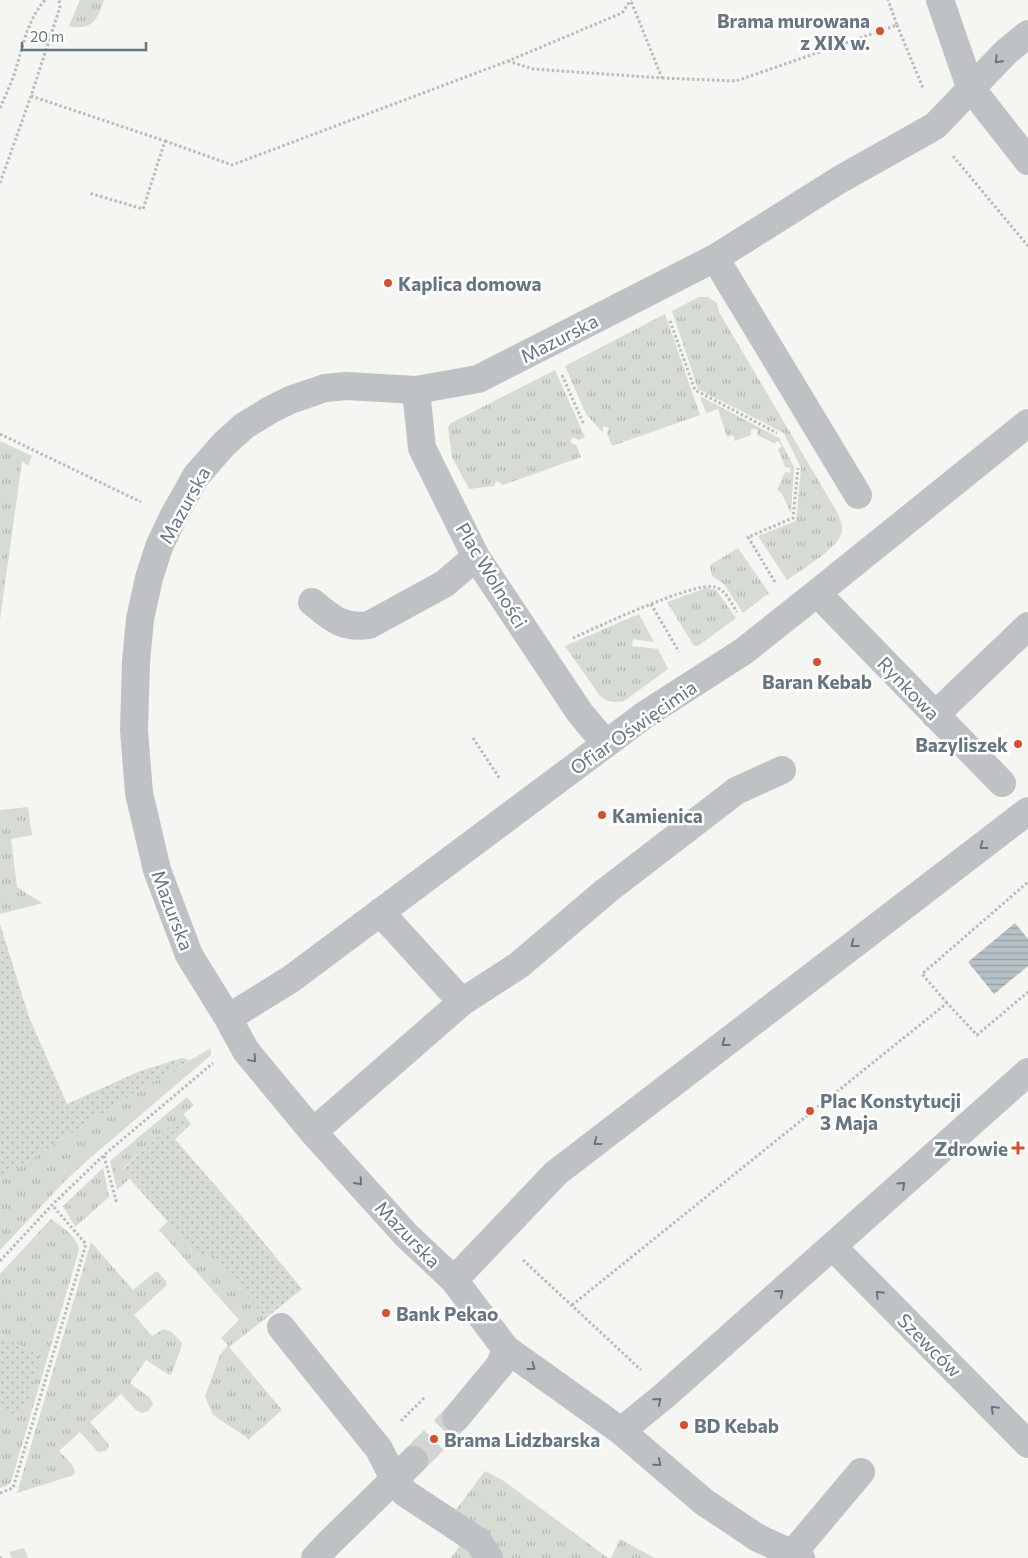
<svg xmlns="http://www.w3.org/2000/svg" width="1028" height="1558" viewBox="0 0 1028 1558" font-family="Commissioner,sans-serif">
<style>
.grass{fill:url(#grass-tufts)}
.garden{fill:url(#garden-dots)}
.water{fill:url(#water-rules)}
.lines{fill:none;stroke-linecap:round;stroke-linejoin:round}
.minor-tunnel{stroke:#d1d5d5;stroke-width:28;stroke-dasharray:28 14;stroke-linecap:butt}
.path{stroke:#b8bbbd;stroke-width:3;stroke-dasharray:2.5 2.5;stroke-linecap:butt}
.minor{stroke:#bec2c5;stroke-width:28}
.oneway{stroke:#657681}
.poi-dot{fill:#d94f2d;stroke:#fff;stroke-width:2}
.labels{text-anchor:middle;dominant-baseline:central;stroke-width:5;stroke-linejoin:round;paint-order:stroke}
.poi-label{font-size:19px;font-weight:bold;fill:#657681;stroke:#fff;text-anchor:start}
.street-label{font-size:19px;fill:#657681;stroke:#fff}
</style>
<defs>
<pattern id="grass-tufts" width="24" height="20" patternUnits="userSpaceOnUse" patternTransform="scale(1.25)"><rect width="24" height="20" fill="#d6dbd3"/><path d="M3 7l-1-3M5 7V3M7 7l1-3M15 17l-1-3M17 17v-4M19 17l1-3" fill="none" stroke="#b1b6b1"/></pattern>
<pattern id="garden-dots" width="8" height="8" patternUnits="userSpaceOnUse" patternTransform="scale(1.25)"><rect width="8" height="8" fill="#d6dbd3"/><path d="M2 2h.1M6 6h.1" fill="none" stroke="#b1b6b1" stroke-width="1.8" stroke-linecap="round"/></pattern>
<pattern id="water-rules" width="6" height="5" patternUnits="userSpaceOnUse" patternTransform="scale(1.25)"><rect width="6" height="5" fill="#b5c1c5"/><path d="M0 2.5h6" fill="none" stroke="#97a1a5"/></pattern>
</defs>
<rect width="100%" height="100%" fill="#f5f5f1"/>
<!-- grass -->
<path class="grass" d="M80,0H104C97,20 92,31 69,26Z
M699,297H708L717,303L719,312L837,512C840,518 843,525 842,531C840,547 800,571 787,580L758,536L796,521L801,468L784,433L698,389L672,311Z
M665,314L700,415L612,446L607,433L609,428L604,426L602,432L586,414L565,366Z
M555,370L585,437L578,440L573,437L570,442L576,445L581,457L503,485L497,481L494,486L469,489L452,457L448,427L451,423Z
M700,396L779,438L794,467L791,513L782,494L777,490L785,472L790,473L791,468L785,467L778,449L782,446L778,441L774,443L757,435V429H751V435L735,441L733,435L727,437L718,409L706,413Z
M0,441L32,456L28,466L22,461L0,620Z
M738,548L769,593L743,613L724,584L712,576L710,565Z
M706,588L716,590L736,618L698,646H694L667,602Z
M639,614L654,642L633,639L632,646L658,649L668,669L624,701C613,703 608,702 600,696L565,646Z
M28,807L32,835L11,839L17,887L42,903L0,914V810Z
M211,1048V1055L90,1158L66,1180L0,1250V1179L136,1092Z
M187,1097L194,1105L122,1169L130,1178L117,1190L110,1161Z
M103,1168L109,1197L75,1227L63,1206Z
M51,1219C61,1227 77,1235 79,1250L11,1482L6,1486L0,1488V1408L5,1414L38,1355L0,1335V1274Z
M168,1221L200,1258L209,1250L266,1318L229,1347L282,1410L248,1440L246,1437L213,1415L205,1396L220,1355L228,1345L221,1338L239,1320L159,1230Z
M91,1242L133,1290L155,1272H158L166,1281L167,1285L134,1315L152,1336L164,1329L172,1332L182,1343L180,1351L172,1373L169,1375L146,1360L130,1383L150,1398L153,1404L148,1411L142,1413L137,1411L121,1394L90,1422L107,1442L109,1446L106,1451L98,1452L80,1432L59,1451C65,1458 77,1466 74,1475L17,1493Z
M485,1471L504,1481L608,1558H451L471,1530L452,1515Z
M620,1539L655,1558H611Z
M24,1548L28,1558H12L9,1552Z"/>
<!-- garden -->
<path class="garden" d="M0,924L29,1017L67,1104L140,1071L182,1058L190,1060L136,1092L0,1179Z
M183,1114L191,1124L175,1139L246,1221L302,1289L266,1318L209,1251L200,1258L122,1170Z
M0,1335L38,1355L40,1358C36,1375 30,1410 12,1417L5,1414L0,1408Z"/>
<!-- water -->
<path class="water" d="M1015,923L1028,939V966L994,994L968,962Z"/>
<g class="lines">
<!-- minor-tunnel -->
<path class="minor-tunnel" d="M414,1460L456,1418"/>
<!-- path -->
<path class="path" d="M897,25L923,88
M508,61L533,69L662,78L631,1
M662,78L736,81L880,31L897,25L888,0
M31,96L165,141L143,209L89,193
M0,108C5,97 10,86 14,75C22,50 27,20 45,0
M165,141L232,165L508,61L622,13L631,0
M953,156L1028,246
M0,183L31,96L60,7L59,0
M670,321L695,390L777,433
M562,375L584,425
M0,434L141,502
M775,582L748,537L793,518L798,468
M651,604L679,652
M573,638C597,627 695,581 715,587C726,590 731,603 737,612
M473,738L500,779
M947,1003L922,974L1028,882
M104,1156L117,1204
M523,1260L641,1370
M0,1261L52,1205L104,1155L213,1063
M572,1305L947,1003L977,1035L1028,992
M401,1421L425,1397
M0,1493L13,1488L86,1244L52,1205
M0,1557L1,1558"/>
<!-- minor -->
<path class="minor" d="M940,0L970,87L1028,161
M715,258L858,495
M416,390L422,448L476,557L580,713L606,744
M817,593L1002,783
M312,602C332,618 342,629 369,625L444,584L476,557
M935,715L1028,626
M380,912L462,1002L519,965L606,891L736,791L782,770
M228,1018L291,979L646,714L744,651L817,593L1028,423
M313,1132L462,1002
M833,1247L1028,1444
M454,1280L556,1173L1028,811
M281,1327L379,1449L394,1479L405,1493L478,1541L489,1558
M456,1418L500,1365L506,1349
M621,1431L664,1396L1028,1072
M792,1554L861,1472
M315,1558L328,1544L414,1460
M801,1558L758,1538L704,1502L621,1431L506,1349L454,1280L407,1236L313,1132L246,1051L228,1018L189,955L157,870L139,793L134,730L136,662L140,619L149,578L159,547L173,517L196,476L224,444L244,426L270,410L290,400L325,388L346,386L416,390L478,379L715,258L839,180L935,126L1006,52L1028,34"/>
</g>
<!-- one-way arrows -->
<defs><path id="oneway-chevron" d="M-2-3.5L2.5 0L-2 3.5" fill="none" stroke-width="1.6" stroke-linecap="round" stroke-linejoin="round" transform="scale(1.25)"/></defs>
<g class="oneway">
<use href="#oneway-chevron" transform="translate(998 60) rotate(135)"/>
<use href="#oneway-chevron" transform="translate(983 846) rotate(143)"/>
<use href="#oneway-chevron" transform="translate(854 944) rotate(143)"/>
<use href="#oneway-chevron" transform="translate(725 1043) rotate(143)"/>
<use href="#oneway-chevron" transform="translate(253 1059) rotate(50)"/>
<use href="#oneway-chevron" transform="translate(597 1142) rotate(143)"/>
<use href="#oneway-chevron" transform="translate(359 1182) rotate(48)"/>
<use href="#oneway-chevron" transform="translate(902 1185) rotate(-42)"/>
<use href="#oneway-chevron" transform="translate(780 1293) rotate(-41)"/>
<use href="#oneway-chevron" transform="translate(879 1294) rotate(-135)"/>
<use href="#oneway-chevron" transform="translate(532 1367) rotate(36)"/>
<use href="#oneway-chevron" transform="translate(658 1401) rotate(-39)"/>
<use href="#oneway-chevron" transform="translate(994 1409) rotate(-135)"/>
<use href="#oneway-chevron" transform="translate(658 1463) rotate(40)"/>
</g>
<!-- markers -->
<g class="poi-dot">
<circle cx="880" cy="31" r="5"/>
<circle cx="388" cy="283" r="5"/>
<circle cx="817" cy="662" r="5"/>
<circle cx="1018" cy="744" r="5"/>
<circle cx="602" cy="815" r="5"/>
<circle cx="810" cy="1111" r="5"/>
<path d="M1015.5 1140.5h5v5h5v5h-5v5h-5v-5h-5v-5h5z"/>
<circle cx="386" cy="1313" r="5"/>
<circle cx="684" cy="1425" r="5"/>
<circle cx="434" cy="1439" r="5"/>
</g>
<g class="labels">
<!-- poi labels -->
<g class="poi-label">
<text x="870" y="20" text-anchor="end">Brama murowana<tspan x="870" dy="22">z XIX w.</tspan></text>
<text x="398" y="283">Kaplica domowa</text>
<text x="817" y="681" text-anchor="middle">Baran Kebab</text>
<text x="1008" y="744" text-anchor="end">Bazyliszek</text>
<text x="612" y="815">Kamienica</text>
<text x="820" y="1100">Plac Konstytucji<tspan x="820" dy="22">3 Maja</tspan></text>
<text x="1008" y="1148" text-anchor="end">Zdrowie</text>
<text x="396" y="1313">Bank Pekao</text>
<text x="694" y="1425">BD Kebab</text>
<text x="444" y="1439">Brama Lidzbarska</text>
</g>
<!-- street labels -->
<g class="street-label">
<text transform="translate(559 338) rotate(-27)">Mazurska</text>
<text transform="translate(184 505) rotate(-61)">Mazurska</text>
<text transform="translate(492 575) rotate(59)">Plac Wolności</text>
<text transform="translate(909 688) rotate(46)">Rynkowa</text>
<text transform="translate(633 727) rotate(-35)">Ofiar Oświęcimia</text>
<text transform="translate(173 910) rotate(69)">Mazurska</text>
<text transform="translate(408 1234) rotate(46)">Mazurska</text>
<text transform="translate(930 1345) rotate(45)">Szewców</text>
</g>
</g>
<!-- scale -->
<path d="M22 42v8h124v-8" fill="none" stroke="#657681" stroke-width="2.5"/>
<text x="30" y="42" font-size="15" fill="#657681" stroke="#ffffff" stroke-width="4" paint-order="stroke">20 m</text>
</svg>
